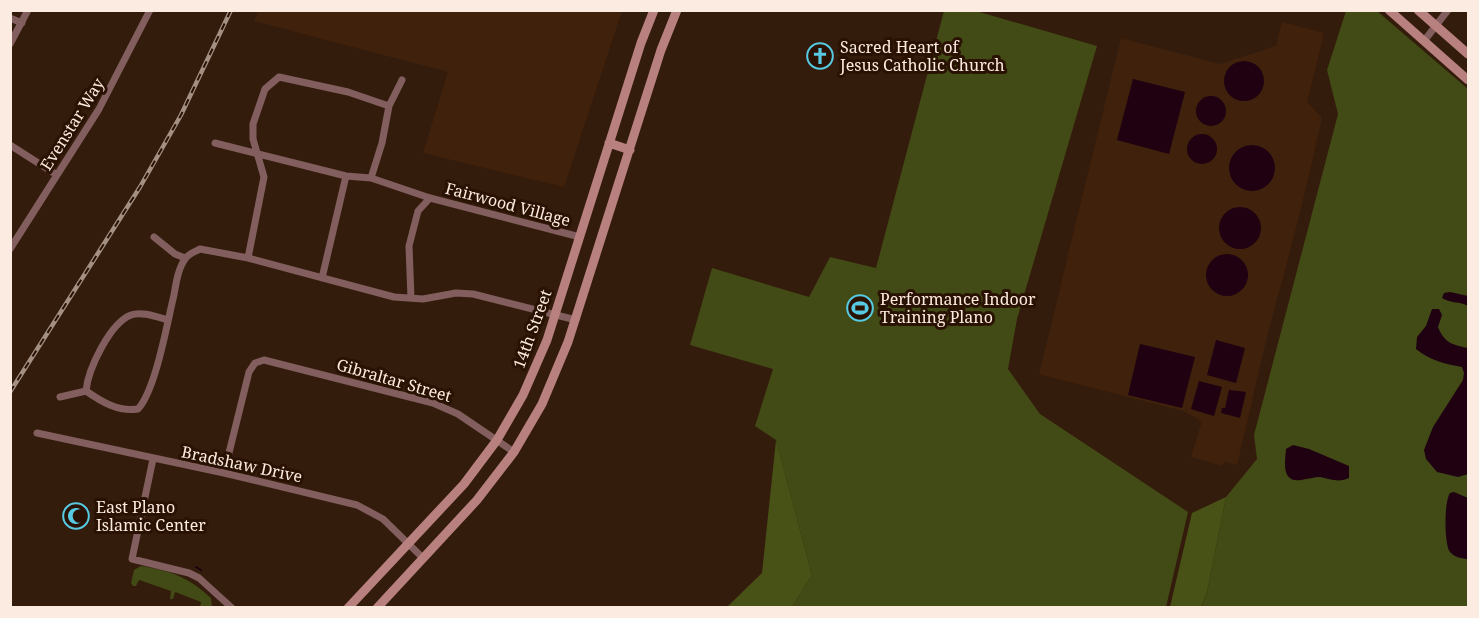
<svg xmlns="http://www.w3.org/2000/svg" width="1479" height="618" viewBox="0 0 1479 618" font-family="'Noto Serif',serif">
<style>
.built{fill:#3f210c}
.green{fill:#424a15}
.forest{fill:#495216}
.water{fill:#1f0112}
.lines{fill:none;stroke-linecap:round;stroke-linejoin:round}
.stream{stroke:#1f0112;stroke-width:2}
.minor{stroke:#825e5e;stroke-width:7}
.secondary{stroke:#b8807e;stroke-width:9}
.rail-casing{stroke:#a49083;stroke-width:4.5}
.rail{stroke:#2a1203;stroke-width:2;stroke-dasharray:7;stroke-linecap:butt}
.labels{text-anchor:middle;dominant-baseline:central;stroke-width:6;stroke-linejoin:round;paint-order:stroke}
.poi-label{font-size:16px;fill:#fcebe0;stroke:#2a1203;text-anchor:start}
.street-label{font-size:16px;fill:#fcebe0;stroke:#2a1203}
</style>
<rect width="100%" height="100%" fill="#341c0c"/>
<!-- built -->
<path class="built" d="M258,11V10L622,11L564,187L423,153L448,72L254,21Z
M1282,22L1324,33L1307,102L1321,117V123L1299,217L1266,341L1237,465L1224,462L1222,466L1191,457L1202,421L1183,411L1039,374L1121,38L1220,64L1276,46Z"/>
<!-- green -->
<path class="green" d="M944,11H976L1097,46L1017,319L1008,369L1040,414L1188,512L1166,607H792L812,575L776,440L755,426L773,369L690,345L712,268L809,297L830,257L876,268Z
M1346,11H1377L1468,89V607L1201,608L1207,592L1226,497L1257,459L1254,435L1338,114L1327,70Z
M141,566C172,571 188,577 211,598L212,607H200L201,602L175,592L173,599H170L171,591L139,580L136,586H133L131,583L134,570Z"/>
<!-- forest -->
<path class="forest" d="M776,440L812,575L792,607H727L762,573Z
M1226,497L1207,592L1201,607H1170L1192,513Z"/>
<!-- water -->
<path class="water" d="M1224 81a20 20 0 1 1 40 0a20 20 0 1 1-40 0Z
M1133,79L1185,92L1169,154L1117,140Z
M1196 111a15 15 0 1 1 30 0a15 15 0 1 1-30 0Z
M1187 149a15 15 0 1 1 30 0a15 15 0 1 1-30 0Z
M1229 168a23 23 0 1 1 46 0a23 23 0 1 1-46 0Z
M1219 228a21 21 0 1 1 42 0a21 21 0 1 1-42 0Z
M1206 275a21 21 0 1 1 42 0a21 21 0 1 1-42 0Z
M1450,292L1468,296V306C1460,301 1451,304 1442,298L1444,293Z
M1432,309H1439L1442,315L1438,327C1444,343 1453,345 1468,348V474L1458,477L1437,472L1426,459L1424,450L1433,427L1463,380L1464,373L1462,367C1445,364 1429,360 1416,349L1417,337L1426,326Z
M1216,340L1245,348L1236,383L1207,375Z
M1140,344L1195,357L1182,408L1128,395Z
M1199,381L1222,387L1214,416L1191,409Z
M1229,390L1246,392L1240,418L1221,413L1222,408H1225Z
M1293,445L1309,449L1349,466V478C1339,483 1330,479 1320,477C1314,477 1308,479 1301,480C1281,483 1285,462 1286,449Z
M1454,492L1468,498V559C1463,559 1454,557 1450,552C1444,544 1444,502 1450,493Z"/>
<g class="lines">
<!-- stream -->
<path class="stream" d="M196,567L201,570"/>
<!-- minor -->
<path class="minor" d="M10,18L22,23
M1424,41L1448,10
M10,44L28,10
M215,143L346,176L371,178L430,198L580,237
M10,145L57,175
M371,178L382,143L389,106L402,80
M154,237L175,254L185,258
M10,249L99,109L150,10
M248,258L264,177L253,139V124L265,89L279,77L348,92L389,106
M322,278L346,176
M411,298L409,246L418,211L430,198
M168,320C157,317 141,311 131,315C110,323 88,369 86,391C102,402 118,412 138,409C156,389 167,323 174,295C176,283 178,269 185,259C188,254 194,252 200,249L248,258L394,297L423,299L456,293L473,294L576,320
M60,397L86,391
M37,433L224,473L357,505L383,519L423,558
M153,459L132,559L189,573L199,578L232,608
M224,473L249,372L255,363L264,360L433,403L458,414L514,452"/>
<!-- secondary -->
<path class="secondary" d="M1389,10L1468,80
M1418,10L1468,54
M609,143L630,150
M348,608L464,484L497,440L523,395L547,340L641,43L654,10
M377,608L477,500L514,452L542,404L568,342L661,50L677,10"/>
<!-- rail casing -->
<g class="rail-casing">
<path id="rail" d="M10,392L140,187L181,115L231,10"/>
</g>
<!-- rail -->
<use href="#rail" class="rail"/>
</g>
<!-- icons -->
<defs>
<g id="church-ring" transform="scale(1.35)"><circle r="9.5" fill="#2a1203" stroke="#57c9e2" stroke-width="1.5"/><path d="M-1.2-6h2.4v3.5h3.3v2.4h-3.3V6h-2.4V-.1h-3.3v-2.4h3.3Z" fill="#57c9e2"/></g>
<g id="stadium-ring" transform="scale(1.35)"><circle r="9.5" fill="#2a1203" stroke="#57c9e2" stroke-width="1.5"/><path d="M0-5a6.5 5 0 1 0 0 10a6.5 5 0 1 0 0-10ZM-3.5-1.8h7v3.6h-7Z" fill="#57c9e2"/></g>
<g id="mosque-ring" transform="scale(1.35)"><circle r="9.5" fill="#2a1203" stroke="#57c9e2" stroke-width="1.5"/><path d="M3.5-4.9A6 6 0 1 0 3.5 4.9A5 5 0 1 1 3.5-4.9Z" fill="#57c9e2"/></g>
</defs>
<g fill-rule="evenodd">
<use href="#church-ring" x="820" y="56"/>
<use href="#stadium-ring" x="860" y="308"/>
<use href="#mosque-ring" x="76" y="516"/>
</g>
<g class="labels">
<!-- poi labels -->
<g class="poi-label">
<text x="840" y="47">Sacred Heart of<tspan x="840" dy="18">Jesus Catholic Church</tspan></text>
<text x="880" y="299">Performance Indoor<tspan x="880" dy="18">Training Plano</tspan></text>
<text x="96" y="507">East Plano<tspan x="96" dy="18">Islamic Center</tspan></text>
</g>
<!-- street labels -->
<g class="street-label">
<text transform="translate(72 124) rotate(-58)">Evenstar Way</text>
<text transform="translate(508 204) rotate(15)">Fairwood Village</text>
<text transform="translate(532 329) rotate(-70)">14th Street</text>
<text transform="translate(394 380) rotate(16)">Gibraltar Street</text>
<text transform="translate(242 464) rotate(12)">Bradshaw Drive</text>
</g>
</g>
<!-- border -->
<rect width="1479" height="618" fill="none" stroke="#fcebe0" stroke-width="24"/>
</svg>
